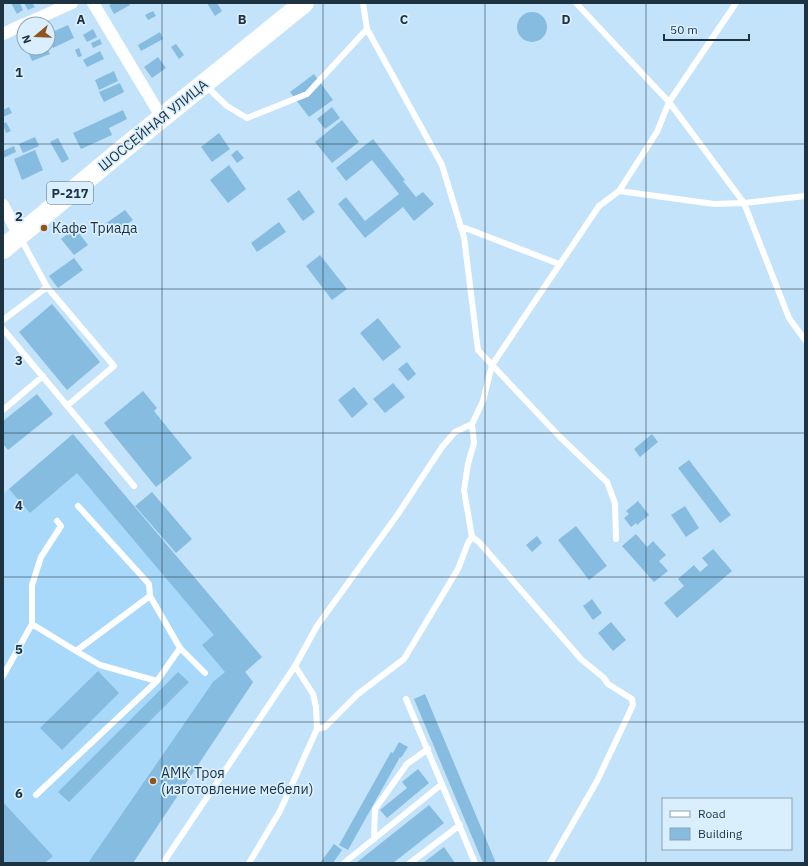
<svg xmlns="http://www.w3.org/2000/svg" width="808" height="866" viewBox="0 0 808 866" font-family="'IBM Plex Sans',sans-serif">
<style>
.built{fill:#a8d9fb}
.building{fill:#86bce0}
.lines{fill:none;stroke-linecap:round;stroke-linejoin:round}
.service{stroke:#fff;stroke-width:6}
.minor{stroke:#fff;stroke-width:12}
.trunk{stroke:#fff;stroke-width:20}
.grid{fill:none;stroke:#1d3342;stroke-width:1;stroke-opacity:0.55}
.poi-dot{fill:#93541a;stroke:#d9effe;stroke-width:1.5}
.labels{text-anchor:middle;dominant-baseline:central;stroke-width:3.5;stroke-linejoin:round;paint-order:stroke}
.shield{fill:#d9effe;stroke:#556b7a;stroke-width:1}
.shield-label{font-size:13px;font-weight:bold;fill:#1d3342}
.street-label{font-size:14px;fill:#1d3342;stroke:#d9effe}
.poi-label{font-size:14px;fill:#1d3342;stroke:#d9effe;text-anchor:start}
.grid-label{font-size:13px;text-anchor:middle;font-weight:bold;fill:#1d3342;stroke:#d9effe;stroke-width:3.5;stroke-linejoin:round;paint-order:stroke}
</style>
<rect width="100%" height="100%" fill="#c3e3fa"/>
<!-- built -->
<path class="built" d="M73,434L253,682L133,863H45L53,856L3,802V494Z"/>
<!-- building -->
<path class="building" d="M11,3H20L23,10L17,14Z
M24,3H32L35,7L28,10Z
M114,3H129L130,5L114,14L109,5Z
M207,3H217L222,11L215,16Z
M153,11L156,16L148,20L145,15Z
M517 27a15 15 0 1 1 30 0a15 15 0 1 1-30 0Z
M68,25L74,38L53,48L48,34Z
M93,29L97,37L87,42L83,35Z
M160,32L163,39L141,51L138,45Z
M100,39L102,44L93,48L91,43Z
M176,44L184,55L179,59L171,47Z
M43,48H47L50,54L32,61L29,54Z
M79,48L82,56L78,57L75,50Z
M100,51L104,59L87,67L83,60Z
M158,57L166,68L152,78L144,67Z
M114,71L118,81L99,90L95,80Z
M314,74L333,100L309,117L290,92Z
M120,83L124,92L104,102L99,92Z
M9,107L12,113L3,117V110Z
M332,107L340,118L325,129L317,119Z
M123,110L127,119L109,128L112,135L81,149L73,133Z
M342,120L359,142L332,163L315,142Z
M6,122L11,131L6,133L3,124Z
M219,133L230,149L212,162L201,147Z
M35,137L39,146L23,153L19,144Z
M58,138L69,159L62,163L50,142Z
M373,139L405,180L403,181L416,197L423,192L434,204L414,221L403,207L365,238L338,204L346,197L365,221L399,194L372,160L346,181L336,168Z
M14,146L16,152L3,158V151Z
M35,150L43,170L22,180L14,159Z
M237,150L244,158L237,163L231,155Z
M229,165L246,189L228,203L210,180Z
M299,190L315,212L303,221L287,199Z
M125,210L133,220L113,234L105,224Z
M279,222L286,232L257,252L251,243Z
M75,228L88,245L74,255L61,239Z
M320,255L347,289L332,300L306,266Z
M74,258L83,270L58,288L49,276Z
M52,304L100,362L67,390L19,332Z
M378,318L401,347L383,361L360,333Z
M407,362L416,374L408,381L398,369Z
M393,383L405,397L385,413L373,399Z
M354,387L368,404L352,418L338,400Z
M143,391L157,408L154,411L192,458L156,487L104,423Z
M37,394L53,414L8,450L3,444V421Z
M73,434L262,657L245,672L253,682L133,863H88L213,682L225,672L202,645L214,635L77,473L30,513L9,489Z
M652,434L658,442L640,457L634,449Z
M689,460L731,515L720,523L678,468Z
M152,492L192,539L176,553L135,506Z
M638,501L649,515L637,525L636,523L631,527L624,518L629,514L626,511Z
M685,506L699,528L686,537L671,515Z
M576,526L607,566L589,580L558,540Z
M636,534L647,547L653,541L666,555L659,561L668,571L654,582L622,546Z
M537,536L542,543L532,552L526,545Z
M713,549L732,571L677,618L664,603L684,586L678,579L694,565L700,572L708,565L702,558Z
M592,599L602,613L593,620L583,606Z
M611,622L626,640L613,651L598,633Z
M98,671L119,693L62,750L40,728Z
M178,672L189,682L69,802L58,792Z
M425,694L496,863H483L414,699Z
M399,742L408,747L401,758L400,757L348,850L339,845L391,752L393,753Z
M418,769L429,783L387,818L380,810L407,788L402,782Z
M3,802L53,856L45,863H3Z
M429,805L444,823L393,863H356Z
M334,844L342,850L333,863H320Z
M444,847L455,863H423Z"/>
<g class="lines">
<!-- service -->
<path class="service" d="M363,3L367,29L442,165L464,237L478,350L560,437L607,482L615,503L616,539
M576,3L669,102L744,203L789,318L805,340
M206,86L227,106L247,118L307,94L367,29
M619,191L714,204L744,203L805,196
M460,226L559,264
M21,239L47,287L114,366L68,405
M3,320L47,287
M3,329L134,486
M3,410L43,376
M78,506L149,584L150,596L180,648L205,673
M32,624L76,651L150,596
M76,651L100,665L157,681
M3,676L32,624V585L41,557L61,526L57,521
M406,699L475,863
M317,729L325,727L358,694L404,659L458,569L468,543L472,537
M36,795L157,681L180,648
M374,839L375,809L407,764L428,749
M163,863L295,666L317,626L398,514L442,447L455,432L472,424
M249,863L280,811L317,729L316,707L313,694L295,666
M344,863L442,784
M410,863L460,825
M550,863L597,781L633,705L632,699L608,684L604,678L581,659L479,542L472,537L464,490L468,464L474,443L472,424L483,401L492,365L599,206L619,191L657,132L669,102L736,3"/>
<!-- minor -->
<path class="minor" d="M93,3L162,118
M25,24L72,3
M3,34L24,24
M3,205L19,236"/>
<!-- trunk -->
<path class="trunk" d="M3,249L122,150L304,3"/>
</g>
<!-- grid -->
<path class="grid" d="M162,3V863M323,3V863M485,3V863M646,3V863M3,144H805M3,289H805M3,433H805M3,577H805M3,722H805"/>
<!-- markers -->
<g class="poi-dot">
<circle cx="44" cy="228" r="4"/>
<circle cx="153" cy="781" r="4"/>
</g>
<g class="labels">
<!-- shield labels -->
<rect class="shield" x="47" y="182" width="46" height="22" rx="3"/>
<g class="shield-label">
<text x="70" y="193">Р-217</text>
</g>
<!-- street labels -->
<g class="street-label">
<text transform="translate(153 125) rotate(-39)">ШОССЕЙНАЯ УЛИЦА</text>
</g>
<!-- poi labels -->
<g class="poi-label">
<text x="52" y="228">Кафе Триада</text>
<text x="161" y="773">АМК Троя<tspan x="161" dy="16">(изготовление мебели)</tspan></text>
</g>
</g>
<g class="grid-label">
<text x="81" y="24">A</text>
<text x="242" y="24">B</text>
<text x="404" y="24">C</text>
<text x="566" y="24">D</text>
<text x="19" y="77">1</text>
<text x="19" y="221">2</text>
<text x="19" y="365">3</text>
<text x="19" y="510">4</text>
<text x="19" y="654">5</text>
<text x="19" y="798">6</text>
</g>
<!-- border -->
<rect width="808" height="866" fill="none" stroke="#1d3342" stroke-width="8"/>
<!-- legend -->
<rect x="662" y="798" width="130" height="52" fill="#d9effe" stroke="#8ea4b3"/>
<rect x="670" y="811" width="20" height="6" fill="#ffffff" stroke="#8ea4b3"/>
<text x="698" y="818" font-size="12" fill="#1d3342">Road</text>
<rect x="670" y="828" width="20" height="12" fill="#86bce0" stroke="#8ea4b3"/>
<text x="698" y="838" font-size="12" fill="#1d3342">Building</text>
<!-- north arrow -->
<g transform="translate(36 36) rotate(251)"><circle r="19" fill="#d9effe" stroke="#8ea4b3"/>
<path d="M0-3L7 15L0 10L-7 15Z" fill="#93541a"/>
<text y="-6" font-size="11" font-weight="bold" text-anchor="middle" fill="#1d3342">N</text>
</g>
<!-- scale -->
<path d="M664 34v6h85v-6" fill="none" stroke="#1d3342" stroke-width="2"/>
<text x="670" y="34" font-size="12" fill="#1d3342" stroke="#d9effe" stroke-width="3" paint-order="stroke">50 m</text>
</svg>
